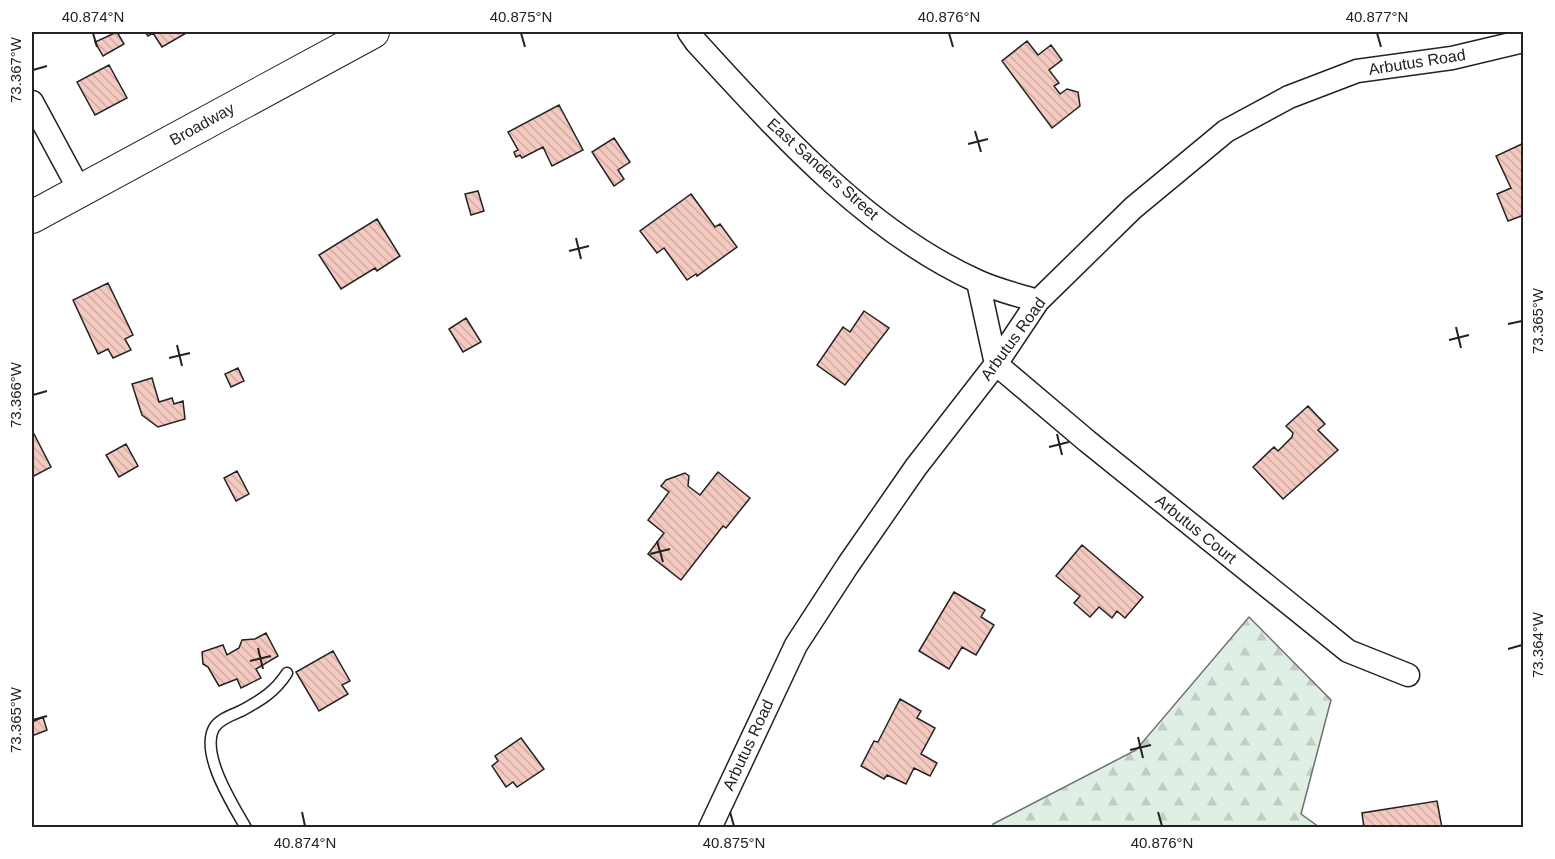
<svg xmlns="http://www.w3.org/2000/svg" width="1555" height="859" viewBox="0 0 1555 859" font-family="Helvetica,sans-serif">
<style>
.forest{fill:url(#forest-firs);stroke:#6f6f6f;stroke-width:1.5}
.building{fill:url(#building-back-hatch);stroke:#222;stroke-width:1.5}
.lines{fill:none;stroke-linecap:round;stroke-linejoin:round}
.service-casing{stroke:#222;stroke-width:13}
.minor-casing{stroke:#222;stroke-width:25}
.secondary-casing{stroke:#222;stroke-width:34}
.service{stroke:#fff;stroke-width:10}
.minor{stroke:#fff;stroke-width:22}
.secondary{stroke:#fff;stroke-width:32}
.ticks{fill:none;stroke:#222;stroke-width:2}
.labels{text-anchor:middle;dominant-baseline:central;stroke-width:4.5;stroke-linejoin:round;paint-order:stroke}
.street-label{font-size:16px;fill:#222;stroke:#fff}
.neatline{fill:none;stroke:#222;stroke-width:2}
.ticks-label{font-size:15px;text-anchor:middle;fill:#222}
</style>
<defs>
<pattern id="forest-firs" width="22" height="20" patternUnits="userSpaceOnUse" patternTransform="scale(1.5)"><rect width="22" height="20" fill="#e0efe3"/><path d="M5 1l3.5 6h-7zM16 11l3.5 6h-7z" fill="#c0cdc2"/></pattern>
<pattern id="building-back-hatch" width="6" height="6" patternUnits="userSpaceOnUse" patternTransform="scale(1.5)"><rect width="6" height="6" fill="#f3c9c0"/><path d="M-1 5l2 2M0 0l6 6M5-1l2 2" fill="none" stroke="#d0aca5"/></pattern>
</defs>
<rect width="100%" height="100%" fill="#fff"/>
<!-- forest -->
<path class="forest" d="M1249,617L1331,700L1301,814L1319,827H993V824L1136,750Z"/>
<!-- building -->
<path class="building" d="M117,32L124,44L103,56L95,42Z
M145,32H188L162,47L153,33L148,36Z
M1027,41L1038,55L1051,45L1062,60L1049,70L1059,83L1054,86L1060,94L1067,89L1078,92L1080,106L1052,128L1002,61Z
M109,65L127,98L95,115L77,82Z
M559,105L583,150L552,166L543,147L522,158L520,155L516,157L514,152L518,150L508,132Z
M614,138L630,162L618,170L624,179L614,186L592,152Z
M1524,143V215L1508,221L1497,194L1511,188L1496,156Z
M478,191L484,211L471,215L465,194Z
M691,194L715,227L720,224L737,247L697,276L696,274L687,280L664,248L657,253L640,231Z
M377,219L400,256L377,271L375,268L341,289L319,255Z
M108,283L133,335L125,339L131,350L113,358L108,349L98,354L73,300Z
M864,311L889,328L845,385L817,365L843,327L850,332Z
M466,318L481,342L463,352L449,329Z
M238,368L244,381L231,387L225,374Z
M152,378L159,402L172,398L174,404L183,401L185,419L158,427L142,415L132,384Z
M1308,406L1325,424L1318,430L1338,450L1283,499L1253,467L1274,447L1278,451L1292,437L1293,433L1286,426Z
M32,430L51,467L32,477Z
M126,444L138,466L119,477L106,455Z
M237,471L249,494L236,501L224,478Z
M718,472L750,498L726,528L723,526L681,580L648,554L664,533L648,520L669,492L661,486L666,480L685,473L689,476L688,486L700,495Z
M1082,545L1143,597L1125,618L1117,611L1112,618L1099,607L1090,617L1074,603L1080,596L1056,576Z
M954,592L985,610L981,617L994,625L976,655L962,647L949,669L919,651Z
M266,633L278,656L256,669L261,678L241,688L237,679L219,686L208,667L203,664L202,652L223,645L227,655L239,648L242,640L255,639Z
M333,651L350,681L342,685L348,694L319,711L296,672Z
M900,699L921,711L917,718L935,728L921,754L937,763L930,776L914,768L906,784L887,775L884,779L861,766L874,741L878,742Z
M43,717L47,730L32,736V722Z
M521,738L544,769L517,787L513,782L506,787L492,766L498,761L495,756Z
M1437,801L1442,828H1364L1362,813Z"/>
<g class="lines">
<!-- service casing -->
<g class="service-casing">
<path id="service" d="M246,828C233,805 200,754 214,728C219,719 232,715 241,711C261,700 275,692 287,673"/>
</g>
<!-- minor casing -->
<g class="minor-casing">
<path id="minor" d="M689,32L696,42C778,131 865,230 977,281C996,290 1018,295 1038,301
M32,102L80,191
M978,282L996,364L1087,441L1348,651L1408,675
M710,828L796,645L848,565L916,467L996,364L1038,301L1133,208L1226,131L1289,97L1357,71L1452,58L1524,41"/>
</g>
<!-- secondary casing -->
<g class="secondary-casing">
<path id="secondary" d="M32,217L373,32"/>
</g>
<!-- service -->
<use href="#service" class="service"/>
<!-- minor -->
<use href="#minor" class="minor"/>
<!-- secondary -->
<use href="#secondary" class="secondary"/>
</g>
<!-- ticks -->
<path class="ticks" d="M93,33L97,47M521,33L525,47M949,33L953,47M1377,33L1381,47M33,70L47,66M975,131L981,152M968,144L988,139M576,238L581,259M569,251L589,246M1508,324L1522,321M1456,327L1461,348M1449,340L1469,335M177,345L182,366M169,358L190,353M33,395L47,391M1057,434L1062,455M1049,447L1069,442M657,541L663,562M650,554L670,549M258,648L263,669M1508,649L1522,645M250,661L271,656M33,720L47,716M1138,737L1143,758M1130,750L1151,745M302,812L305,826M730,812L734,826M1158,812L1162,826"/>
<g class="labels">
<!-- street labels -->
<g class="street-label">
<text transform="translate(1417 62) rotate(-9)">Arbutus Road</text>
<text transform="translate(202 124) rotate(-29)">Broadway</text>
<text transform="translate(823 169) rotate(42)">East Sanders Street</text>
<text transform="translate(1013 339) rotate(-54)">Arbutus Road</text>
<text transform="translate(1196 529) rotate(39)">Arbutus Court</text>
<text transform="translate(748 745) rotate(-65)">Arbutus Road</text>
</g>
</g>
<!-- border -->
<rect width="1555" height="859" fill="none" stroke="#ffffff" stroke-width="66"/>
<rect x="33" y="33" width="1489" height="793" class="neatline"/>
<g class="ticks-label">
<text x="93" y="22">40.874°N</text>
<text x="521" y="22">40.875°N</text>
<text x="949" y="22">40.876°N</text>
<text x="1377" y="22">40.877°N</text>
<text transform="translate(16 70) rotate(-90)" y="5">73.367°W</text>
<text transform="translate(1538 321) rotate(-90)" y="5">73.365°W</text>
<text transform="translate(16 395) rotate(-90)" y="5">73.366°W</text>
<text transform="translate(1538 645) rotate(-90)" y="5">73.364°W</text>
<text transform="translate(16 720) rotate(-90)" y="5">73.365°W</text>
<text x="305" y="848">40.874°N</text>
<text x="734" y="848">40.875°N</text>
<text x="1162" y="848">40.876°N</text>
</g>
</svg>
